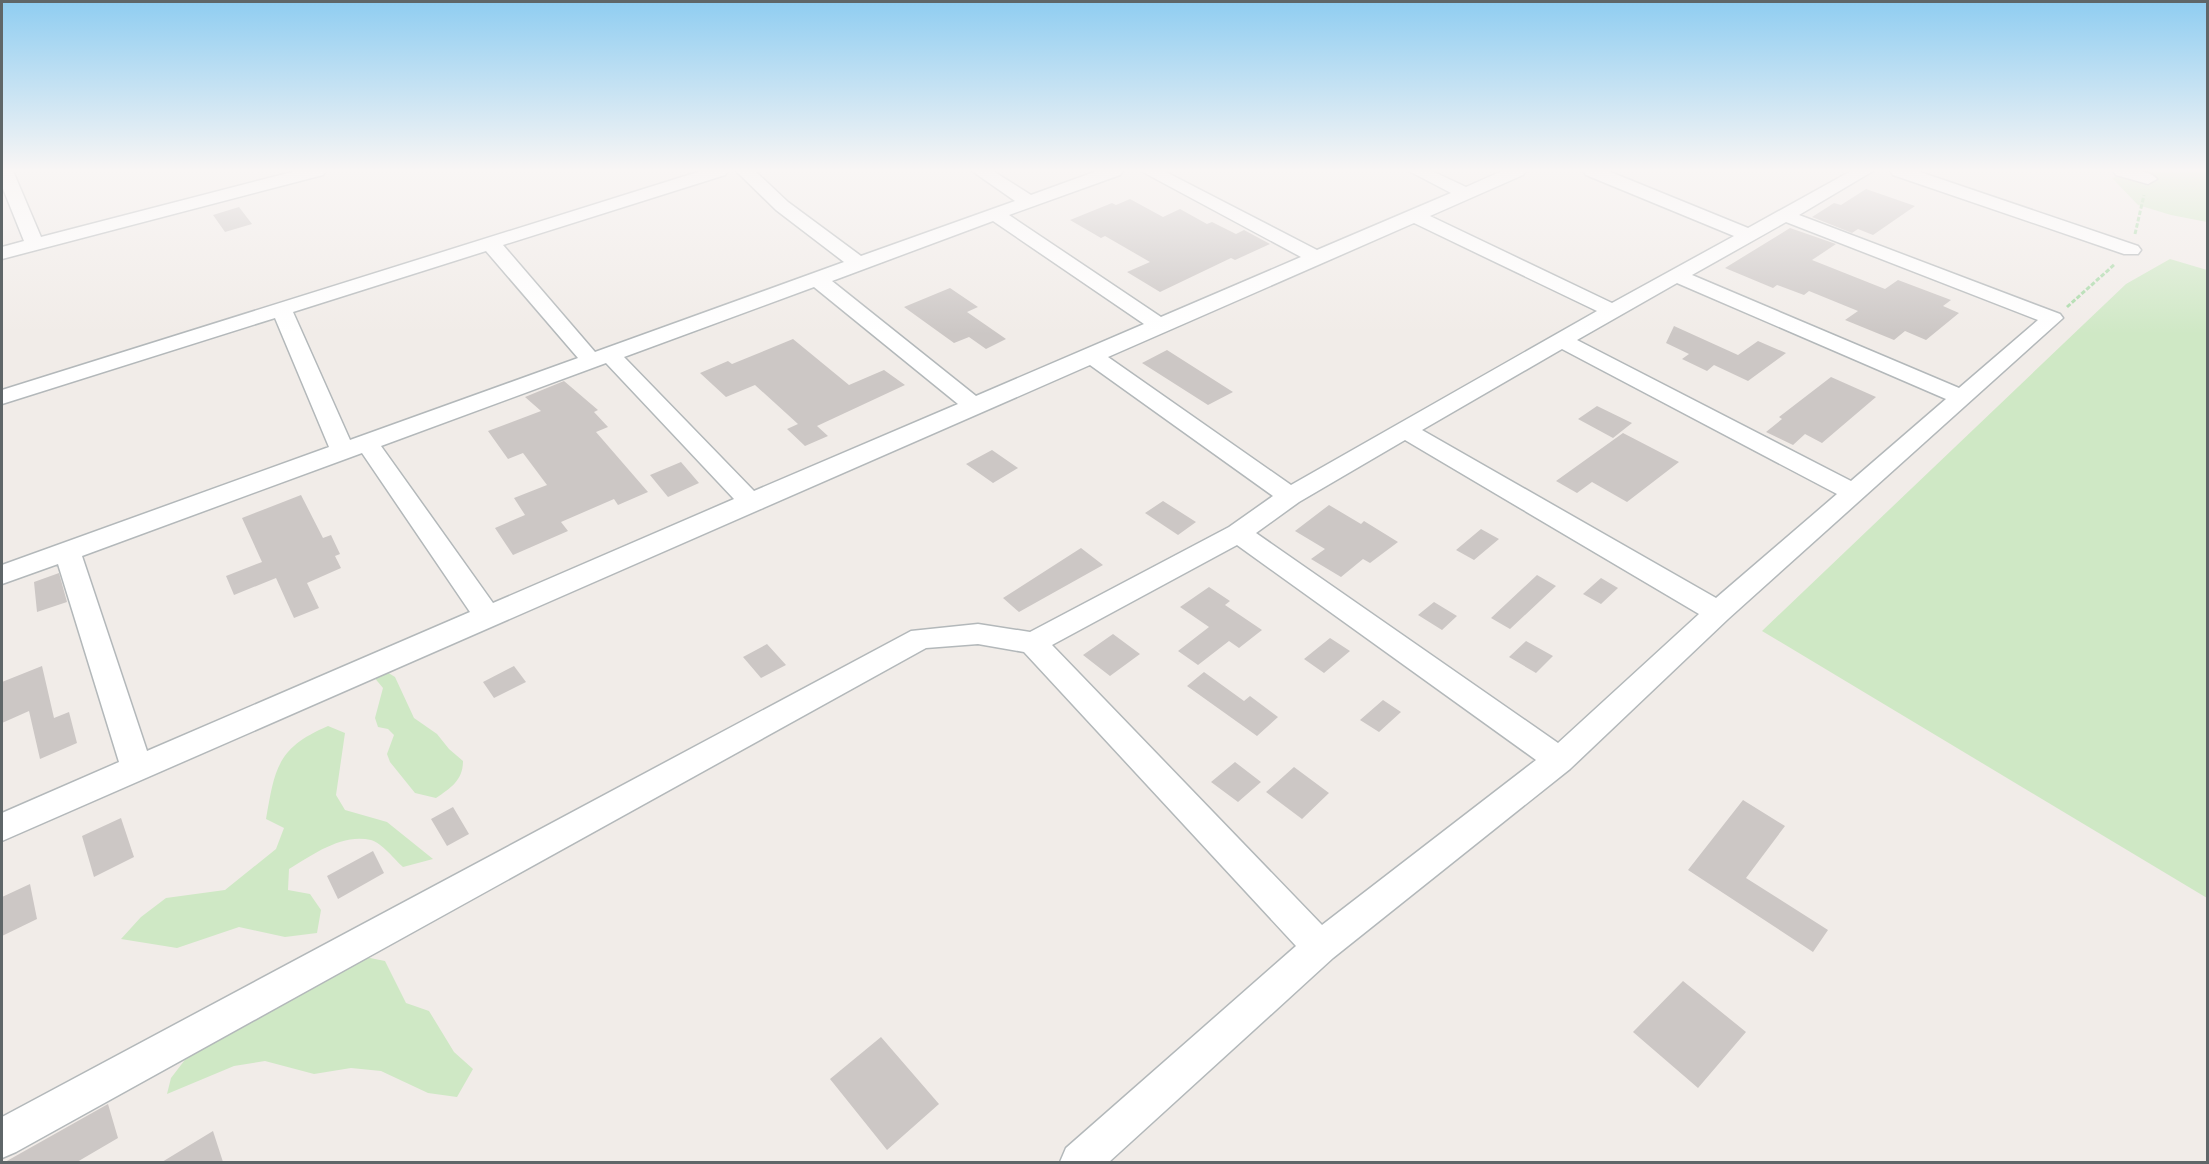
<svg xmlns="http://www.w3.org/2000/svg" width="2209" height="1164" viewBox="0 0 2209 1164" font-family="'Roboto Condensed',sans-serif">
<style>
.green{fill:#cfe8c5}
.building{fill:#ccc7c5}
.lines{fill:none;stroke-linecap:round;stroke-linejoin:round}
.minor-casing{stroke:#b3b8ba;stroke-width:3}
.path{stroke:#a9daa8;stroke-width:3;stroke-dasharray:4.5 2;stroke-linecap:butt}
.minor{fill:#fff;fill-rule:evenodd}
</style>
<rect width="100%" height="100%" fill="#f1ece8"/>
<!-- green -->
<path class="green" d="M2136,171H2207V222L2171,215L2138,205L2112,178Z
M2170,259L2207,270V898L1762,631L2126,284Z
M387,672L395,677L414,718L437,734L449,749L463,761C463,780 451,788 436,798L415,793L390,762L387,754L394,735L388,729L378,727L375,718L383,688L373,676Z
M328,726L345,733L336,795L345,810L387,822L433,859L403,867C395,860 382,843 371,840C342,833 312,855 289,869L288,890L310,894L321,910L317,933L285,937L239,927L177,948L121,939L141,917L166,898L225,890L276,849L284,828L266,819C275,768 277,748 328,726Z
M360,956L385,961L406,1003L429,1011L454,1052L473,1069L457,1097L428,1093L381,1071L351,1068L314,1074L265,1061L234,1066L167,1094L171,1078L194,1048Z"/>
<!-- building -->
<path class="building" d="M1866,189L1915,206L1873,235L1858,229L1852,233L1812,217L1834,203L1841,205Z
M1130,199L1163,217L1180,209L1207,224L1212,222L1236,234L1244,230L1270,244L1235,260L1231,258L1160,292L1127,272L1150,262L1105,236L1101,238L1070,220L1112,203L1116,205Z
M239,207L252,224L225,232L213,215Z
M1790,228L1836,244L1812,260L1885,289L1898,280L1951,300L1943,306L1959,313L1926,340L1905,331L1894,340L1845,320L1858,311L1809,291L1804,295L1777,285L1773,288L1725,268Z
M950,288L978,307L967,312L1006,339L986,349L969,337L954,343L904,307Z
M1674,326L1738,355L1758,341L1786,353L1748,381L1714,365L1707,371L1682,359L1689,354L1666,343Z
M793,339L849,385L884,370L905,385L817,426L828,436L805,446L787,429L798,424L755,385L726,397L700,373L728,361L732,364Z
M1167,350L1233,392L1208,405L1142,363Z
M1831,377L1876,397L1822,443L1805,434L1793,445L1766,432L1782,419L1779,417Z
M564,381L598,410L594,412L608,427L596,432L648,492L618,505L614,499L561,522L568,531L513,555L495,528L525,515L514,498L547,485L523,453L508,459L488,431L541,411L525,397Z
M1597,406L1632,423L1613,438L1578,419Z
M1623,433L1679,462L1627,502L1592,482L1577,493L1556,481Z
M992,450L1018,468L993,483L966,464Z
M681,462L699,483L668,497L650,475Z
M301,495L323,538L331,535L340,554L335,556L341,568L307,583L319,608L294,618L276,578L234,595L226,576L262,562L242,518Z
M1163,501L1196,522L1178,535L1145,513Z
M1329,505L1361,524L1364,521L1398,542L1370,563L1363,559L1341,577L1311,559L1325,549L1295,531Z
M1481,529L1499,539L1474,560L1456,550Z
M1081,548L1103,565L1019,612L1003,598Z
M59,573L67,602L37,612L34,582Z
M1537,575L1556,586L1510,629L1491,618Z
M1601,578L1618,588L1601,604L1583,594Z
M1209,587L1230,601L1225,605L1262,630L1239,648L1229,641L1198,665L1178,651L1209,627L1180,607Z
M1434,602L1457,616L1442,630L1418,615Z
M1113,634L1140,654L1110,676L1083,655Z
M1330,638L1350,651L1324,673L1304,659Z
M1526,641L1553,656L1536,673L1509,657Z
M767,644L786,665L761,678L743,657Z
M42,666L54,718L69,712L77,743L40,759L29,711L2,723V682Z
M514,666L526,682L494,698L483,682Z
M1204,672L1244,701L1250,696L1278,717L1257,736L1187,686Z
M1383,700L1401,712L1379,732L1360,720Z
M1235,762L1261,782L1238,802L1211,782Z
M1294,767L1329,793L1302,819L1266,792Z
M1743,800L1785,826L1746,878L1828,930L1813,952L1688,870Z
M453,807L469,834L447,846L431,819Z
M121,818L134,857L94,877L82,836Z
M373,851L384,873L338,899L327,876Z
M30,884L37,919L2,936V897Z
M1683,981L1746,1032L1698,1088L1633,1032Z
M881,1037L939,1104L887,1150L830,1079Z
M108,1104L118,1138L77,1162H5Z
M213,1131L223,1162H162Z"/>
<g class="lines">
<!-- minor casing -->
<g class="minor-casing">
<path id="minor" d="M2,171H13L41,237L296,171H326L323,175L2,259V247L24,241L2,186Z
M701,171H728L725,175L503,245L595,352L844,262L776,210L736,171H755L788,202L861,256L1015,201L972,171H993L1031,195L1097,171H1123L1120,175L1009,215L1161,317L1301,257L1141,171H1164L1317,250L1451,193L1409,171H1432L1466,187L1502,171H1526L1523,175L1430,216L1612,303L1734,236L1586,175L1583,171H1608L1748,228L1851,171H1873L1799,215L2060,314L2063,318L1728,619L1570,769L1333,958L1109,1162H1060L1066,1148L1296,946L1024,652L978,644L926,648L16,1152L2,1158V1117L911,631L978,624L1030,632L1229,527L1273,496L1090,365L2,841V813L119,762L58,564L2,584V565L329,447L275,318L2,404V390ZM993,221L1144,324L976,396L832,281ZM1786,222L2038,320L1959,388L1692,275ZM1414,223L1597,311L1291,485L1108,357ZM486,251L578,358L350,440L293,312ZM1677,283L1946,399L1851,481L1577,340ZM814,287L958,404L754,491L624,357ZM1562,349L1837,494L1716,598L1422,430ZM606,363L734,499L493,603L381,446ZM1405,440L1699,614L1558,743L1256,533L1299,502ZM362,453L470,612L147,751L82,556ZM1237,545L1536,760L1322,925L1052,645Z
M1890,171H1917L2138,246L2141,250L2138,254H2124L1893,175Z
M2113,171C2127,171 2148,168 2157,179L2148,184L2116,175Z"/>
</g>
<!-- path -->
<path class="path" d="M2135,234L2144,195
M2067,307L2115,264"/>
<!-- minor -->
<use href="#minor" class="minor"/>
</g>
<!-- sky -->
<linearGradient id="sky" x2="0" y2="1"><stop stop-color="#8fcdf1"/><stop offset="0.51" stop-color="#f9f6f5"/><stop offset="1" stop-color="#f9f6f5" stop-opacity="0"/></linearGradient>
<rect width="2209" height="334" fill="url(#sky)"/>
<!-- border -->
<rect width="2209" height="1164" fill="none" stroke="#5f6668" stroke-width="6"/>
</svg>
